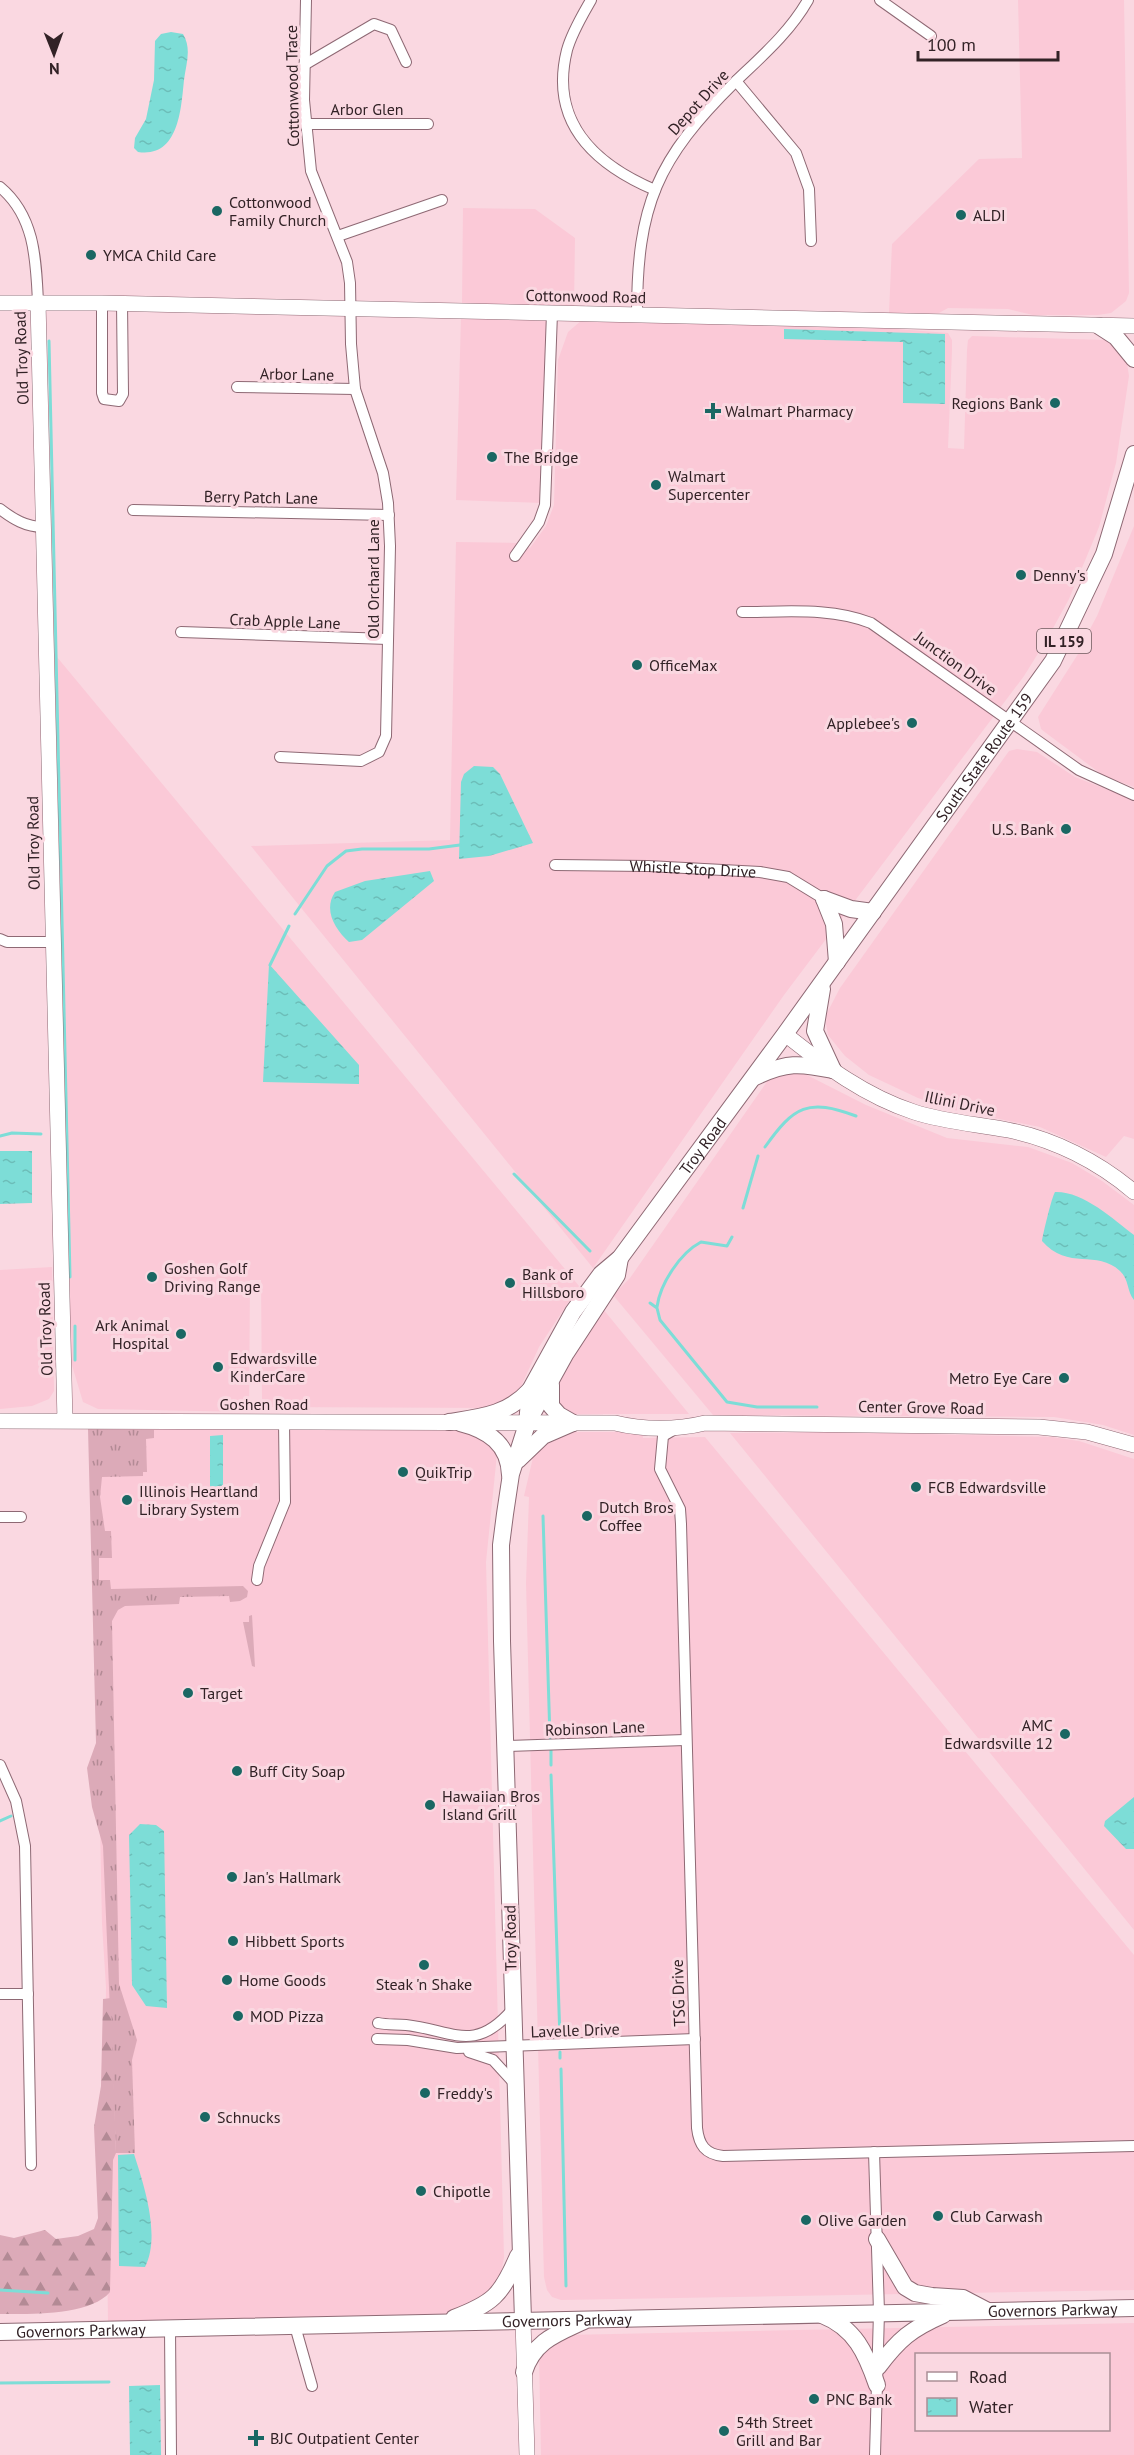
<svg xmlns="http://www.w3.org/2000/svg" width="1134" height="2455" viewBox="0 0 1134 2455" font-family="'PT Sans',sans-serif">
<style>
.built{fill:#fbc9d7;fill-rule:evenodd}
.grass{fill:url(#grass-tufts)}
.forest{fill:url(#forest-firs)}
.garden{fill:#dcaab8}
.water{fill:url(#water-ripples)}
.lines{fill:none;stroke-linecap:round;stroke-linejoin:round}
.stream{stroke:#7dddd7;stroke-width:3}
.street-casing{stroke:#8e6974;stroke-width:12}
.secondary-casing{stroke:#8e6974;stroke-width:16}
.primary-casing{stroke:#8e6974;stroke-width:18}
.street{stroke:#fff;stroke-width:10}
.secondary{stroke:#fff;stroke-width:15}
.primary{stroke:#fff;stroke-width:16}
.poi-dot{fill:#1a6763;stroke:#fad8e1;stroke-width:2}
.labels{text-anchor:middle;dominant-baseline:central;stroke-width:6;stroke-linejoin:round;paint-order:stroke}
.shield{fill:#fad8e1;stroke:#6e595e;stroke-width:1.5}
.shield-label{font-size:15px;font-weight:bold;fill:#322226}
.street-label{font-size:16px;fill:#322226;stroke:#fad8e1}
.poi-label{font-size:16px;fill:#322226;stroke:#fad8e1;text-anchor:start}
</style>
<defs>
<pattern id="grass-tufts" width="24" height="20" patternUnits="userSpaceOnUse" patternTransform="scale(1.5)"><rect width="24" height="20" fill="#dcaab8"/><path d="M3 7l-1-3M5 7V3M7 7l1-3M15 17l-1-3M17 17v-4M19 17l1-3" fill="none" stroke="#b38a95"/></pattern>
<pattern id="forest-firs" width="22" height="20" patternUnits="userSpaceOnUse" patternTransform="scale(1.5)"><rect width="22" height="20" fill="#dcaab8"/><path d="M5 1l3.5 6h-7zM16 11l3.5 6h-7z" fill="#b38a95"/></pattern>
<pattern id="water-ripples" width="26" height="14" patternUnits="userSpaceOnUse" patternTransform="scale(1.5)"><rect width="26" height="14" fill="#7dddd7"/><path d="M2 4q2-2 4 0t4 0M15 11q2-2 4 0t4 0" fill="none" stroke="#6cbdb8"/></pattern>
</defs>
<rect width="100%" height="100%" fill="#fad8e1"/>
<!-- built -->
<path class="built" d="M1018,0H1124L1129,293L1126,301L1111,313L1098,315H1033L1008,309L948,308L939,313H889L892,244L979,159L1022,158Z
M463,208L535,209L575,238L574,306L462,304Z
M461,317L546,321L542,503L456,500Z
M582,320L872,327L948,333L952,340V351L948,448L964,449L967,350L968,340L972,336L1105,340L1114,343L1127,363L1129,376L1116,463L1099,527L1069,599L1047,639L1024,676L784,995L593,1268L251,846L450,840L456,542L518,543L530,548L546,526L554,505L558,360L568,332Z
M1134,526V787L1104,776L1046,733L1041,729L1038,717L1085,643L1083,642L1097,616Z
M52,651L579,1286L539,1347L518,1393L495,1408L266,1407L262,1399L261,1280H250L249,1412L98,1409L83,1402L71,1362Z
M1017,749L1037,752L1075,777L1134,800V1139L1124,1136L1106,1157L1040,1127L949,1109L918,1098L869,1075L845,1056L828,1035L826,1024L827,1013L840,988L1009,751Z
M799,1071L866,1105L947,1138L1028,1147L1072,1163L1102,1181L1134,1205V1435L1103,1425L1054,1417L713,1415L613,1295L630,1278L773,1073Z
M52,1267L54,1391L49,1399L32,1406L0,1409V1270Z
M603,1309L689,1414H573L559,1406L555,1393L568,1363Z
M92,1426L472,1431L480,1433L497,1454L486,1562L504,2257L499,2286L465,2308L445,2314L108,2322L105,2101L106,1987L102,1924Z
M568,1432H642L643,1438L705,1437L1134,1955V2290L561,2300L552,2297L547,2290L544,2277L526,1583L529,1497L524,1496L535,1449Z
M838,1432L1051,1437L1079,1441L1134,1459V1930L730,1433Z
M1134,2323V2455H541L539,2353L567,2335ZM916,2354H1108V2430H916Z"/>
<!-- grass -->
<path class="grass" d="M88,1429L154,1430V1438L146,1439L147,1472H143V1476L102,1477L100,1497L105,1531H111L112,1558H99V1580H110L111,1589L243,1586L248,1591L247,1597L240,1601L230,1602L229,1596L180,1597L179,1604L125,1606L118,1610L112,1621L119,1984L137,2040L132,2060L135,2153H116L103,1846L92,1807L87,1768L96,1743Z"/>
<!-- forest -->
<path class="forest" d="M111,1998L116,2153L113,2160L110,2292C90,2316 30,2314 0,2314V2235L14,2238L45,2230L56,2239L78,2236L94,2229L98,2218L94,2127L101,2086L103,1999Z"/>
<!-- garden -->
<path class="garden" d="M252,1615L255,1667L252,1666L243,1622H249V1616Z"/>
<!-- water -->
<path class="water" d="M171,32L183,34C192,49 186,64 184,80C181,109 179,158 138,152L134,148L135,138L146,119L154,80L155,41L161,34Z
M784,329L945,334V404L903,403V342L784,339Z
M474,766L493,767L500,774L533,843L489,856L459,859L461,782L464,774Z
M430,871L434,881L362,940L349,942C335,929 323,910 335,892L365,881Z
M269,964L359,1065V1084L263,1082Z
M0,1151H32V1203L0,1204Z
M1055,1192C1083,1191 1113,1219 1134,1235V1300C1127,1292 1129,1279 1120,1271C1097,1249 1068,1271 1042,1241C1043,1234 1052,1196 1055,1192Z
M223,1435V1492H210V1436Z
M1134,1797V1849H1126L1104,1826L1105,1821Z
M140,1824L156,1825L164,1831L167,2008L146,2006L132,1985L129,1835Z
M134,2154C144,2185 161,2236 145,2267L119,2266L118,2155Z
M160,2385L161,2455H130L129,2386Z"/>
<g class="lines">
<!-- stream -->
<path class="stream" d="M49,341L70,1277
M295,914L327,866L346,851L362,849H429L460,845
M270,965L289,926
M0,1136L12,1133L41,1134
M765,1147C794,1106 808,1098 856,1116
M514,1174L590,1251
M743,1208L758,1156
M650,1303L657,1308L660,1320L727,1402L757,1407H817
M657,1307C660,1284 680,1253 701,1242L727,1246L732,1237
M75,1326V1360
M543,1516L550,1738
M551,1750V1765
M551,1775L560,2039
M0,1821L11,1816
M560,2052V2058
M561,2069L566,2286
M0,2290L48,2293
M0,2383L109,2382"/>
<!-- street casing -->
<g class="street-casing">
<g id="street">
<path d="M591,0C582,16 572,32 567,50C549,122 594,164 655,190"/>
<path d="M880,0L931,36"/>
<path d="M304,65L374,24L391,30L406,62"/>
<path d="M736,81L796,153L809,189L811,241"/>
<path d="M305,124H428"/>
<path d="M0,187C35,216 36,260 38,302"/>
<path d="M338,236L442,200"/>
<path d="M102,303V393L104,399L119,401L123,394L122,303"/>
<path d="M637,315C637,205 657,159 735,82C761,57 790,32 808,0"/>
<path d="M237,387L355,389"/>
<path d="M0,509C13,519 26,527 43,527"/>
<path d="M133,510L389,515"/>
<path d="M515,556L539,522L545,505L552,313"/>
<path d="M742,612C786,612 831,607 871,623L1079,770L1134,795"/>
<path d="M181,632L388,639"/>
<path d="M280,757L361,761L379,752L386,736L390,546L388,503L383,473L355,389L351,344L350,283L347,262L311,171L304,100L306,0"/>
<path id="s1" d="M555,865L648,866L760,872L788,877L824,899"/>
<path d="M0,939L7,942H54"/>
<path d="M675,1429L663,1436L660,1469L680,1509L681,1524L697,2128C699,2145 705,2154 723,2156L1134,2146"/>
<path d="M0,1517H21"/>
<path d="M257,1580L259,1566L285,1502L284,1422"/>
<path d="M506,1746L685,1740"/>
<path d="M0,1765L16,1801L25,1846L31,2165"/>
<path d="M0,1994H28"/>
<path d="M378,2023C387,2025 396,2024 406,2025C452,2030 474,2054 512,2010"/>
<path d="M377,2039L408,2040L457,2048L695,2039"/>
<path d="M469,2052L493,2060L514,2083"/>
<path d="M874,2152L879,2312L875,2455"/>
<path d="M295,2326L312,2386"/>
<path d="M170,2328L171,2455"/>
</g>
</g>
<!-- secondary casing -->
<g class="secondary-casing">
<path id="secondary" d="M38,302L65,1421
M0,303H102L1134,326
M785,1034C825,1066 865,1096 914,1112C945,1122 976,1124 1008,1130C1054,1139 1099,1162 1134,1192
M0,1421L615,1423C643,1430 677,1430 705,1423L1039,1427L1087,1432L1134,1445
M523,2320L527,2455"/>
</g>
<!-- primary casing -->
<g class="primary-casing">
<g id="primary">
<path d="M1099,326L1116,337L1134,359"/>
<path d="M824,899L834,924L837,962"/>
<path d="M824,899L851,909L873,912"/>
<path d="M822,989L815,1031L833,1070"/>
<path d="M755,1077C786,1062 800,1063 833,1070"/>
<path d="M551,1385V1406L559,1415L573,1423"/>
<path d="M529,1420L566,1353L617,1275L620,1258"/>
<path d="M449,1422C481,1417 507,1415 530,1390"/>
<path d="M460,1423C488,1430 509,1444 510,1475"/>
<path d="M518,1460L543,1436L573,1423"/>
<path d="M877,2239L905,2287L915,2293L932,2296L963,2298L986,2310"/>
<path d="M822,2315C855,2328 866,2353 877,2385"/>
<path d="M454,2318C493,2303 501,2296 518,2256"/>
<path id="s2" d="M523,2320L502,1641L501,1545L505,1514L511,1474L527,1424L530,1390L573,1312L601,1274L620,1258L785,1034L1053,661L1104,554L1134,454"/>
<path id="s3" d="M0,2332L1134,2308"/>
<path d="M878,2367C899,2339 911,2329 943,2315"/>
<path d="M524,2372C534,2341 556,2334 584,2321"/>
</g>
</g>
<!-- street -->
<use href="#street" class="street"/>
<!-- secondary -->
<use href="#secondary" class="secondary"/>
<!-- primary -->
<use href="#primary" class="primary"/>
</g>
<!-- markers -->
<g class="poi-dot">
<circle cx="217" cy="211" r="6"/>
<circle cx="961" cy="215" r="6"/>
<circle cx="91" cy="255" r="6"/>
<circle cx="1055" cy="403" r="6"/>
<path d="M710 402h6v6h6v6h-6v6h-6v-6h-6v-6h6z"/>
<circle cx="492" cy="457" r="6"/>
<circle cx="656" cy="485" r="6"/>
<circle cx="1021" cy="575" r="6"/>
<circle cx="637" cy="665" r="6"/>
<circle cx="912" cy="723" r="6"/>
<circle cx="1066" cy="829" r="6"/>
<circle cx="152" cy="1277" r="6"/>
<circle cx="510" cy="1283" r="6"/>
<circle cx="181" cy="1334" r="6"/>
<circle cx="218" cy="1367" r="6"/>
<circle cx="1064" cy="1378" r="6"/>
<circle cx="403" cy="1472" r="6"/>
<circle cx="916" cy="1487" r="6"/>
<circle cx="127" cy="1500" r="6"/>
<circle cx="587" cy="1516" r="6"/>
<circle cx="188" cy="1693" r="6"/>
<circle cx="1065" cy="1734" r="6"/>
<circle cx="237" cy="1771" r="6"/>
<circle cx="430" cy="1805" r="6"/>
<circle cx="232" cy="1877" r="6"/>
<circle cx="233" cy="1941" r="6"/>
<circle cx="424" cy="1965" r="6"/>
<circle cx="227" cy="1980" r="6"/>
<circle cx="238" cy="2016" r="6"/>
<circle cx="425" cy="2093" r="6"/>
<circle cx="205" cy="2117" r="6"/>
<circle cx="421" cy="2191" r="6"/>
<circle cx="938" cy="2216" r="6"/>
<circle cx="806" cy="2220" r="6"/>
<circle cx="814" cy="2399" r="6"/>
<circle cx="724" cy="2431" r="6"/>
<path d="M253 2429h6v6h6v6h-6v6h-6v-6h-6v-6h6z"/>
</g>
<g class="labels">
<!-- shield labels -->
<rect class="shield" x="1037" y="629" width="54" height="24" rx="4.5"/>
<g class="shield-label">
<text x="1064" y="641">IL 159</text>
</g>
<!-- street labels -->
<g class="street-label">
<text transform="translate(292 86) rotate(-91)">Cottonwood Trace</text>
<text transform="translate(698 102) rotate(-48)">Depot Drive</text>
<text x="367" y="109">Arbor Glen</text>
<text transform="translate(586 296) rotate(1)">Cottonwood Road</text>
<text transform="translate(21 358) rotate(-92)">Old Troy Road</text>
<text transform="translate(297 374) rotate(1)">Arbor Lane</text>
<text transform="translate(261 497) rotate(1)">Berry Patch Lane</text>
<text transform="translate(373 579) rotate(-90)">Old Orchard Lane</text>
<text transform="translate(285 621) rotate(2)">Crab Apple Lane</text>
<text transform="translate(956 663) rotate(36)">Junction Drive</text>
<text stroke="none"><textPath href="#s2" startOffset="1714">South State Route 159</textPath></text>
<text transform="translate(33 843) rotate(-91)">Old Troy Road</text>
<text stroke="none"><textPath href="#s1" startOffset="138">Whistle Stop Drive</textPath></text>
<text transform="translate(960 1103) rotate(12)">Illini Drive</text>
<text stroke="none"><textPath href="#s2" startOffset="1234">Troy Road</textPath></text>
<text transform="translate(45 1329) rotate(-92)">Old Troy Road</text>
<text x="264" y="1404">Goshen Road</text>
<text transform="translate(921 1407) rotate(1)">Center Grove Road</text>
<text transform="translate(595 1728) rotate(-2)">Robinson Lane</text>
<text transform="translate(510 1938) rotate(-91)">Troy Road</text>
<text transform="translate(678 1993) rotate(-92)">TSG Drive</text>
<text transform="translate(575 2030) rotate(-2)">Lavelle Drive</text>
<text stroke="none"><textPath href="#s3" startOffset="1053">Governors Parkway</textPath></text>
<text stroke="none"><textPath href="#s3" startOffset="567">Governors Parkway</textPath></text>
<text stroke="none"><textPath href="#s3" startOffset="81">Governors Parkway</textPath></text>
</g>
<!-- poi labels -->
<g class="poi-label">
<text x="229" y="202">Cottonwood<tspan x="229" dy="18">Family Church</tspan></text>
<text x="973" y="215">ALDI</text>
<text x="103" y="255">YMCA Child Care</text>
<text x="1043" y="403" text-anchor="end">Regions Bank</text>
<text x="725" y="411">Walmart Pharmacy</text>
<text x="504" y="457">The Bridge</text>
<text x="668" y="476">Walmart<tspan x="668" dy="18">Supercenter</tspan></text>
<text x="1033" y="575">Denny's</text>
<text x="649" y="665">OfficeMax</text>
<text x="900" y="723" text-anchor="end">Applebee's</text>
<text x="1054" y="829" text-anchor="end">U.S. Bank</text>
<text x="164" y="1268">Goshen Golf<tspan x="164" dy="18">Driving Range</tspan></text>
<text x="522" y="1274">Bank of<tspan x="522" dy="18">Hillsboro</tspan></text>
<text x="169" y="1325" text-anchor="end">Ark Animal<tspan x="169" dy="18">Hospital</tspan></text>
<text x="230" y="1358">Edwardsville<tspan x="230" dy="18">KinderCare</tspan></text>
<text x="1052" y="1378" text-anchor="end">Metro Eye Care</text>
<text x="415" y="1472">QuikTrip</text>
<text x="928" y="1487">FCB Edwardsville</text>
<text x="139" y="1491">Illinois Heartland<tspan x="139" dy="18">Library System</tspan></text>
<text x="599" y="1507">Dutch Bros<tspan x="599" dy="18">Coffee</tspan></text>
<text x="200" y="1693">Target</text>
<text x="1053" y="1725" text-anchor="end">AMC<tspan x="1053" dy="18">Edwardsville 12</tspan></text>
<text x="249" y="1771">Buff City Soap</text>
<text x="442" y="1796">Hawaiian Bros<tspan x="442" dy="18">Island Grill</tspan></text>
<text x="244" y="1877">Jan's Hallmark</text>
<text x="245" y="1941">Hibbett Sports</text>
<text x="239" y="1980">Home Goods</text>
<text x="424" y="1984" text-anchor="middle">Steak 'n Shake</text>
<text x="250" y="2016">MOD Pizza</text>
<text x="437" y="2093">Freddy's</text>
<text x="217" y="2117">Schnucks</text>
<text x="433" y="2191">Chipotle</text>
<text x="950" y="2216">Club Carwash</text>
<text x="818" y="2220">Olive Garden</text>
<text x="826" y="2399">PNC Bank</text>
<text x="736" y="2422">54th Street<tspan x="736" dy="18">Grill and Bar</tspan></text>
<text x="270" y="2438">BJC Outpatient Center</text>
</g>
</g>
<!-- legend -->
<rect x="915" y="2353" width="195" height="78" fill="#fad8e1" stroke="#aa8f96" stroke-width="1.5"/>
<rect x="927" y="2372" width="30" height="9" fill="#ffffff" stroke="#aa8f96" stroke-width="1.5"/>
<text x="969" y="2383" font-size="18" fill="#322226">Road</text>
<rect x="927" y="2398" width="30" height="18" fill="url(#water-ripples)" stroke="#aa8f96" stroke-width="1.5"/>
<text x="969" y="2413" font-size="18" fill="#322226">Water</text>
<!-- north arrow -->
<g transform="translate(54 54) rotate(179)" stroke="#fad8e1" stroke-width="4.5" paint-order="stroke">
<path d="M0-4.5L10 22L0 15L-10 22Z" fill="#322226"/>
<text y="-9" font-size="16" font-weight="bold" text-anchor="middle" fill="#322226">N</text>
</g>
<!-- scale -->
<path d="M918 51v9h140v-9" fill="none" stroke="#322226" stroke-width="3"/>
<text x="927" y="51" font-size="18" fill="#322226" stroke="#fad8e1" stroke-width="4.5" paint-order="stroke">100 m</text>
</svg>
